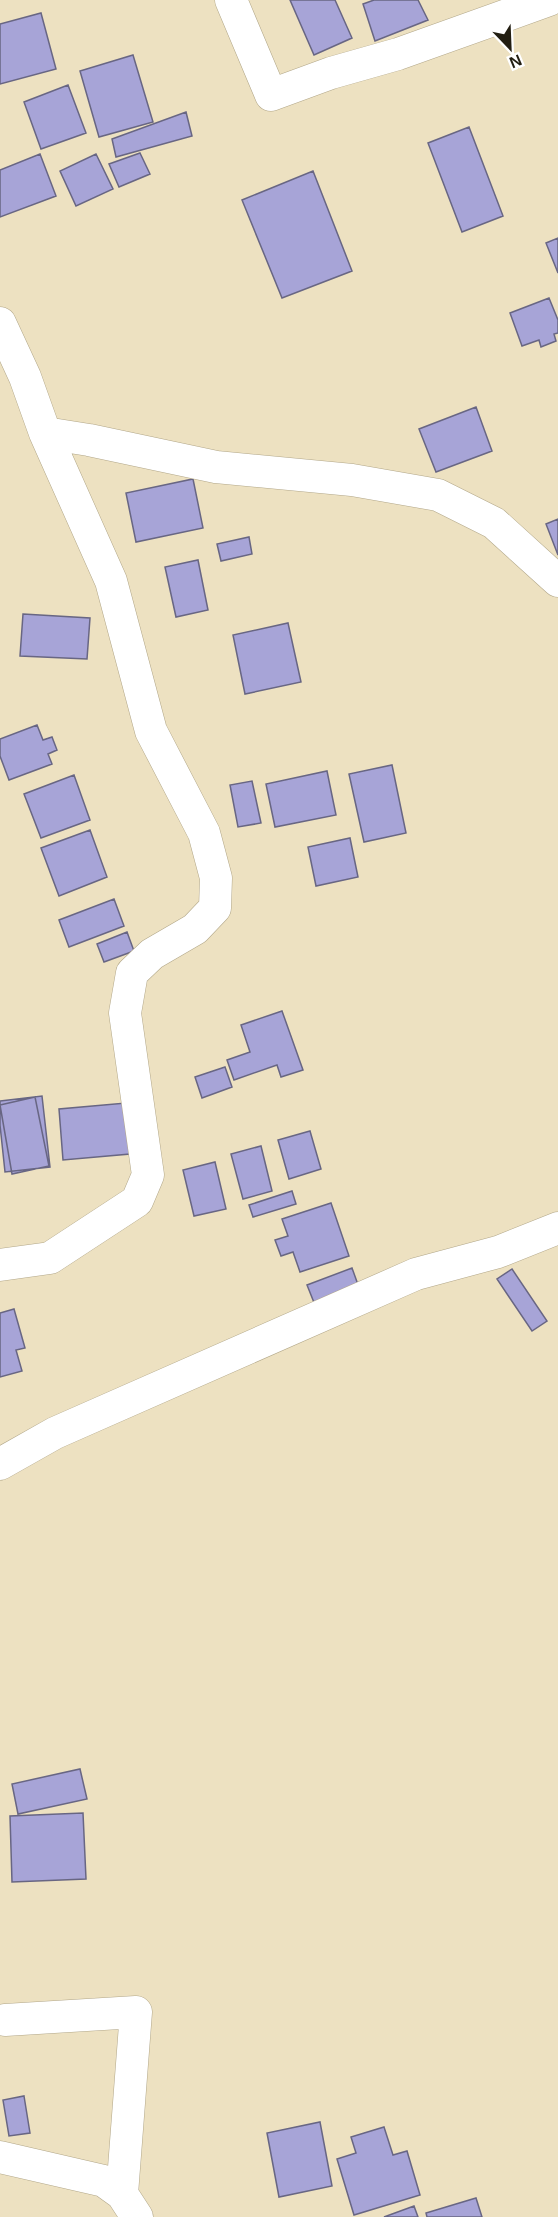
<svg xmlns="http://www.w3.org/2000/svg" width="558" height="2217" viewBox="0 0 558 2217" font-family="Helvetica,sans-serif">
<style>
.building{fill:#a7a4d7;stroke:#686683;stroke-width:1.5}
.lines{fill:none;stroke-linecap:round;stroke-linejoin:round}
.street-casing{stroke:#b2a789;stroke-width:33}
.street{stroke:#fff;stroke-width:32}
</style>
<rect width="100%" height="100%" fill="#ede1c1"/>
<!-- building -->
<path class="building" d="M290,0H335L352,38L314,55Z
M374,0H418L428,20L375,41L363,4Z
M41,13L56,69L0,84V24Z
M133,55L153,122L99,137L80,71Z
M68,85L86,133L41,149L24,102Z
M186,112L192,136L116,157L112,139Z
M469,127L503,216L462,232L428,143Z
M140,153L150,174L119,187L109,164Z
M40,154L56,196L0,217V170Z
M96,154L113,189L76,206L60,171Z
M313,171L352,271L282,298L242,200Z
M558,238V273L546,243Z
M549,298L558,320V333L554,334L556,341L541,347L539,340L522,346L510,313Z
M476,407L492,451L436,472L419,429Z
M193,479L203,528L136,542L126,493Z
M558,519V555L546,524Z
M249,537L252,554L221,561L217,544Z
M198,560L208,610L176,617L165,567Z
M23,614L90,618L87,659L20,656Z
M288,623L301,682L245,694L233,635Z
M37,725L43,740L52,737L57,750L48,754L52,764L9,780L0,756V739Z
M392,765L406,833L364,842L349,774Z
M327,771L336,815L275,827L266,784Z
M74,775L90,820L41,838L24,794Z
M252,781L261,823L238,827L230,785Z
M90,830L107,877L59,896L41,848Z
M350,838L358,877L316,886L308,847Z
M114,899L124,926L69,947L59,920Z
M127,932L134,951L104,962L97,944Z
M282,1011L303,1070L281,1077L277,1065L234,1080L227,1060L250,1052L241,1025Z
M225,1067L232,1087L202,1098L195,1077Z
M42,1096L50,1167L5,1172L0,1125V1101Z
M35,1097L49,1166L12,1174L0,1105Z
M126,1103L130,1154L63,1160L59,1109Z
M310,1131L321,1169L289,1179L278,1140Z
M261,1146L272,1191L243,1199L231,1154Z
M215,1162L226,1209L194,1216L183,1170Z
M292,1191L296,1204L253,1217L249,1205Z
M331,1203L349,1256L300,1272L293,1252L281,1256L275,1240L288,1236L282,1219Z
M352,1268L361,1293L317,1310L307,1285Z
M512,1269L547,1321L532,1331L497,1279Z
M14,1309L25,1348L16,1350L22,1371L0,1377V1313Z
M80,1769L87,1799L18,1814L12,1784Z
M83,1813L86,1879L12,1882L10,1816Z
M24,2096L30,2133L9,2136L3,2100Z
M320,2122L332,2186L279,2197L267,2133Z
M384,2127L393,2155L407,2151L420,2195L354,2215L337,2159L356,2153L351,2137Z
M476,2198L482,2217H427L426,2213Z
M414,2206L418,2217H384Z"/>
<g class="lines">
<!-- street casing -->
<g class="street-casing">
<path id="street" d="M231,0L271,95L331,73L398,54L549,0
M0,323L25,377L45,433L111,581L151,731L204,833L216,878L215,908L195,929L152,954L132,973L125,1013L148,1175L137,1201L50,1258L0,1265
M45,433L89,440L216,467L352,480L438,495L494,523L558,581
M0,1464L55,1433L416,1274L498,1252L558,1228
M5,2020L136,2012L122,2194
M0,2157L104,2181L122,2194L137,2217"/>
</g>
<!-- street -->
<use href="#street" class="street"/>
</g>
<!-- north arrow -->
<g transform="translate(510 48) rotate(157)" stroke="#ffffff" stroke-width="4.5" paint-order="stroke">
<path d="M0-4.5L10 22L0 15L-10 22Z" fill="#221e12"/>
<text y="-9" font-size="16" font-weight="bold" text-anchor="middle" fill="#221e12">N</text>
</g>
</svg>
